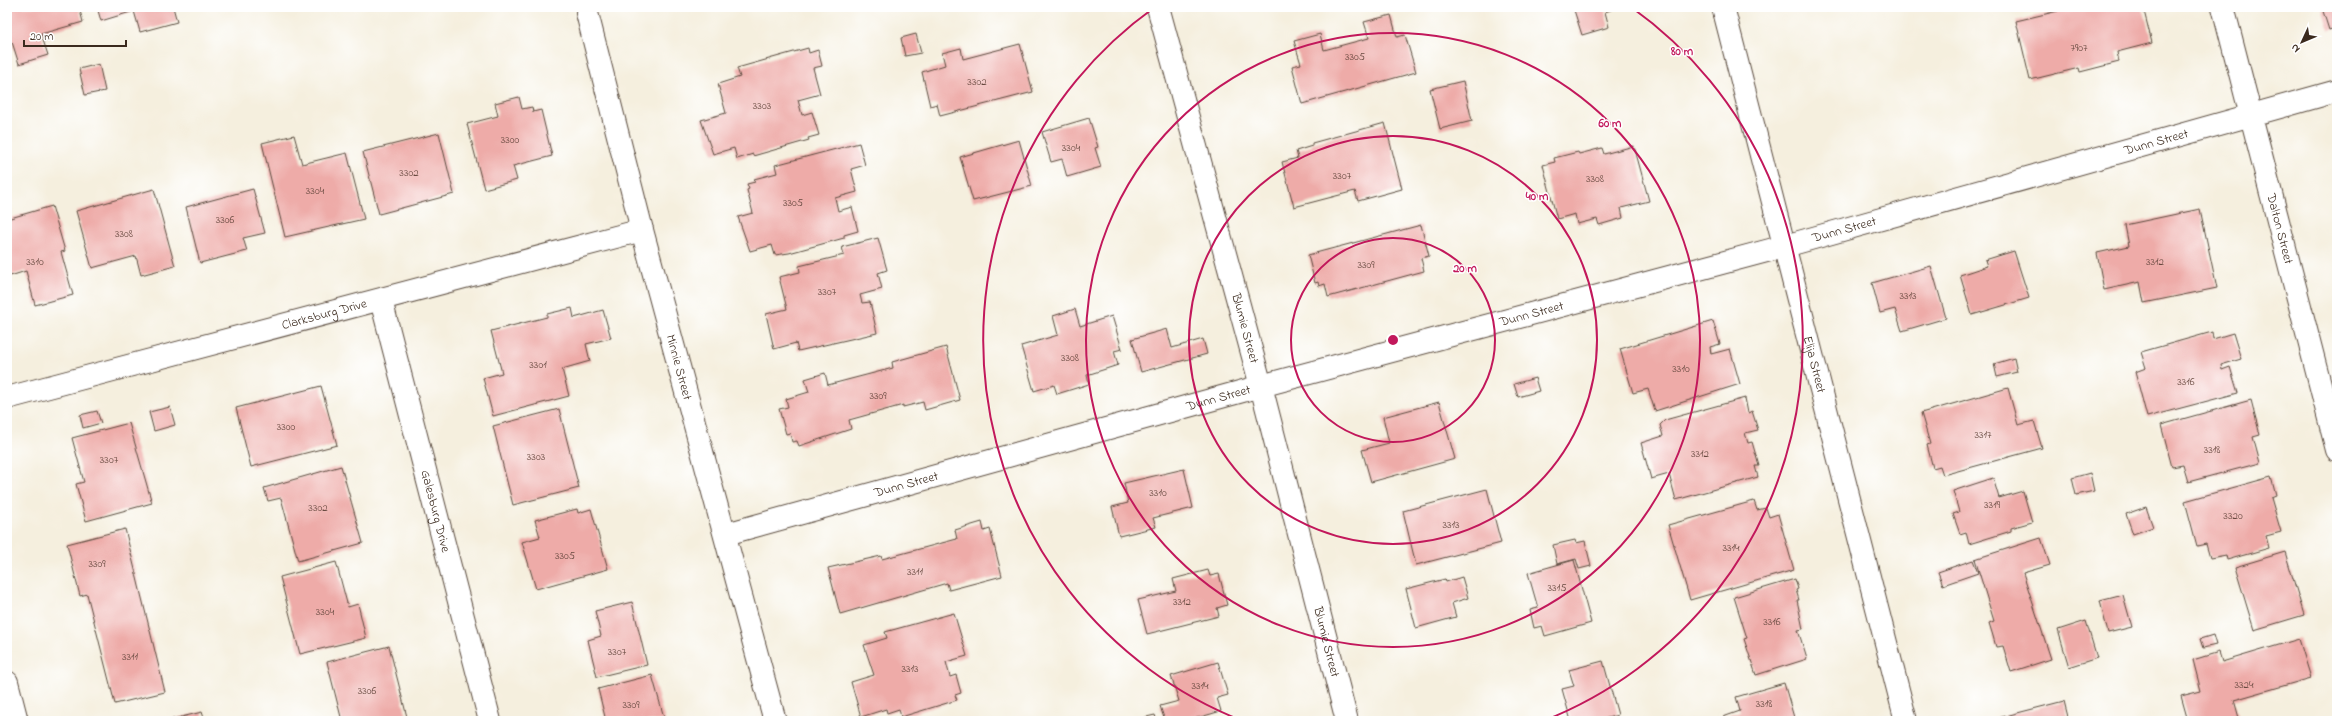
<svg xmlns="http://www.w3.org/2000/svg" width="2344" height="728" viewBox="0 0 2344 728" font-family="'Indie Flower',sans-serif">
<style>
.building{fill:#eeaba8}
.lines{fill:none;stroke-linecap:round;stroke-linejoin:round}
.street-casing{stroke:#57483b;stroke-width:24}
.street{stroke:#fff;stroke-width:22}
.ring{fill:none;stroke:#c2185b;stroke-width:2}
.labels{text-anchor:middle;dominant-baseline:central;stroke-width:3;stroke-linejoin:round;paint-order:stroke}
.number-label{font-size:11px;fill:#684a40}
.street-label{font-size:13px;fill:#3b2a1e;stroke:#fff}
.centre{fill:#c2185b;stroke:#fff;stroke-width:2}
.ring-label{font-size:12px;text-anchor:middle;font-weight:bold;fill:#c2185b;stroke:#fff;stroke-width:3;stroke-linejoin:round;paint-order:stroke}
</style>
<rect width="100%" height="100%" fill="#fff"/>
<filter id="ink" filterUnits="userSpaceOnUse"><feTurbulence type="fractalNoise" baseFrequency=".025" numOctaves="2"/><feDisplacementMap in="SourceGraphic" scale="8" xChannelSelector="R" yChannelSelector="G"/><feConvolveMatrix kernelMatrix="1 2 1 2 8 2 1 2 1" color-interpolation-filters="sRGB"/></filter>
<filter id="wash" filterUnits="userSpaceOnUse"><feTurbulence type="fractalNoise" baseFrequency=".012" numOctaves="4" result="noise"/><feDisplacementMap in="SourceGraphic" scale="16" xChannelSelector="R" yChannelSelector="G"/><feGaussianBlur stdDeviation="0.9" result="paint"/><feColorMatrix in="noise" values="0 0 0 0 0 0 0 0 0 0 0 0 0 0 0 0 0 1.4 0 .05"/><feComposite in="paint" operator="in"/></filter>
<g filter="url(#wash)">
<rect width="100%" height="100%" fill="#f5efde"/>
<g id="blocks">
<!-- building -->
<path class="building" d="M7,7H79L83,22L41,34L48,55L19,64L12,42L7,44Z
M97,7H173L177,22L140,32L134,11L101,21Z
M1573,7H1619L1605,12L1609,27L1582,35Z
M2057,7H2143L2152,43L2117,52L2119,62L2080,72L2079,68L2030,80L2016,21L2058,11Z
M2337,7V27L2329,30L2322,8Z
M1391,15L1397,37L1405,35L1416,72L1302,104L1292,66L1301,64L1294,41L1320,34L1324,50L1369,38L1364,22Z
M916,34L921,53L905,56L901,38Z
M1020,44L1033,92L940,116L937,104L930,106L922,72L945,65L942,53L961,48L963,59Z
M808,48L809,53L818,50L822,66L813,68L820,94L798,100L802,115L812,112L819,135L808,138L809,140L753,156V154L737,159L734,148L713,154L701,120L726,113L718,84L740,77L737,68Z
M99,64L105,91L85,95L79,69Z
M1463,81L1472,121L1440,129L1430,89Z
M519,97L522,109L532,107L533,112L541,110L552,156L513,166L517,180L484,189L467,124L498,116L495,103Z
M1089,118L1098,147L1095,148L1101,167L1067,177L1062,159L1051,162L1042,132Z
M1385,123L1402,189L1358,201L1355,191L1294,207L1282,162L1298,158L1296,151L1312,146V143Z
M439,133L454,194L379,214L363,152Z
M294,135L302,164L347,153L364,219L285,237L262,143Z
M1019,140L1032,186L973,201L960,157Z
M859,143L865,165L851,169L857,192L835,198L838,211L852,207L858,231L844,235V238L789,253L775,255L772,245L750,251L738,217L753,213L747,190L749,189L747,184L755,182L754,179L777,173L775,165Z
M1634,146L1649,201L1621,208L1623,218L1599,225L1597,219L1577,224L1575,214L1557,219L1543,165L1555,162L1554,158L1578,152L1579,154L1602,148L1604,154Z
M154,189L175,266L141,275L136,256L92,268L76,211Z
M253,189L265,233L243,238L247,251L200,263L186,207Z
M52,206L65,251L61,252L73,295L35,305L26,271L7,277V219Z
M2200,209L2217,288L2144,303L2140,282L2104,290L2097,253L2129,246L2125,225Z
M1421,225L1429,256L1421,258L1424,271L1328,297L1325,284L1319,286L1318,282L1315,283L1308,255Z
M878,238L887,270L878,273L882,289L860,295L862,303L870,302L877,333L798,351L796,343L774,349L766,314L787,309L779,277L800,272L799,266L844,255L842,247Z
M2014,251L2029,298L1972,315L1960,275L1987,266L1985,260Z
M1931,266L1946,318L1902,331L1895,309L1880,313L1872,283Z
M572,308L574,318L603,310L611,338L586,344L590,361L562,369L569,396L493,416L483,378L502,373L491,331L547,317V314Z
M1075,309L1080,326L1112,316L1122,349L1114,351L1118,365L1087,375L1089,384L1057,394L1054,385L1034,391L1021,346L1058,335L1053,316Z
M1713,321L1720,344L1710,347L1711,354L1730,349L1740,384L1655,411L1648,389L1633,393L1620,349Z
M1167,329L1172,348L1203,339L1207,354L1141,372L1132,339Z
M2212,332L2213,339L2233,333L2241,359L2221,365L2222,370L2230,367L2238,393L2147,417L2135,372L2146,368L2141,352Z
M946,347L960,400L925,410L923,402L903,407V405L849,420L851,429L799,446L797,441L792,442L790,433L786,434L779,409L788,407L786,399L809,392L805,379L825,373L828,385L893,368L892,362Z
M2014,358L2017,372L1997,377L1994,364Z
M1535,378L1539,391L1518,397L1514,384Z
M321,386L337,445L251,467L236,408Z
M2008,388L2018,425L2034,421L2042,448L1943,475L1940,466L1933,468L1927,445L1930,444L1921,413Z
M1745,398L1748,413L1752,411L1758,430L1745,433L1748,443L1752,442L1759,466H1755L1758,477L1676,500L1669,474L1651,479L1641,443L1663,436L1660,425L1665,420Z
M2251,400L2260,435L2253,437L2260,463L2188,482L2183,465L2172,467L2161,425Z
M1439,402L1455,459L1371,482L1362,450L1389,443L1383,417Z
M170,407L175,425L154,431L149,412Z
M559,409L579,488L513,505L493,426Z
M97,411L101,423L83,428L80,415Z
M129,423L152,503L86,521L76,484L84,482L72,438Z
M341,466L363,543L298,561L281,498L268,501L264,488Z
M1184,469L1193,508L1153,518L1156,527L1119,536L1112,507L1128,503L1124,483Z
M2090,473L2094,491L2076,495L2072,478Z
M2271,477L2276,496L2271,498L2281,532L2266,536L2269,548L2227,560L2226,555L2210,558L2206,544L2197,546L2185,501Z
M1993,478L1999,498L2023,491L2032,522L2011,528V531L1969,544L1966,532L1960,534L1953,514L1959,512L1953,491Z
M1487,489L1501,543L1416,565L1403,511Z
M1754,501L1757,510L1766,508L1769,517L1778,514L1794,570L1690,600L1668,525Z
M2146,507L2153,527L2133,534L2126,514Z
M577,509L578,513L591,509L608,569L536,589L522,542L540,537L535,520Z
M982,522L984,531L990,529L1002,576L949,590L947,583L840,614L828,568L881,556L882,559L957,539L955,530Z
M125,529L165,692L115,704L87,594L80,596L67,544Z
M2041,538L2050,565L2023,573L2051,659L2011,672L2003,646L1996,647L1993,636L1989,623L1994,621L1975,559Z
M1575,540L1576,543L1585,541L1591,566L1579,569L1576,559L1557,564L1553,545Z
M2285,552L2304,615L2254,630L2235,567Z
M1574,560L1591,623L1545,636L1542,626L1534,628L1530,610L1538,608L1528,573Z
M1973,560L1978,573L1943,585L1938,572Z
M336,562L348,607L358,604L366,638L300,654L280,577Z
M1208,570L1210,576L1219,574L1227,605L1217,608L1219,616L1147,634L1138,600L1176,591L1173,579Z
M1462,577L1468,598L1452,603L1456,617L1416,628L1406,589L1445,579L1446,582Z
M1795,579L1798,589L1796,590L1799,600H1797L1803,629L1798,630L1807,659L1756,675L1744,639L1747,638L1734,597Z
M2123,595L2132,627L2108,633L2100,601Z
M632,602L647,665L597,677L588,640L601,636L595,611Z
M954,613L967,656L946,662L950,677L956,675L961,693L955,695L957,700L901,717L899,709L887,713L886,709L861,717L851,682L874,675L864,645L887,638L885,632Z
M2086,621L2097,658L2069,667L2058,630Z
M2213,635L2216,645L2203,648L2200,639Z
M2299,639L2311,678L2234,700L2239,718L2229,721H2188L2181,696L2201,691L2193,660L2219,652L2222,662Z
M389,646L408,721H342L327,662Z
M1603,661L1618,715L1597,721H1571L1562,689L1574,686L1569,670Z
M1218,662L1228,695L1217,698L1221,711L1187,721H1165L1160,706L1179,701L1171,676Z
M652,675L665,721H606L598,689Z
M1784,683L1795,721H1724L1723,717L1740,711L1736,697Z
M2064,701L2069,721H1990V720Z
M202,712L205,721H169V720Z
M1155,715L1157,721H1143L1142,718Z"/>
</g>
</g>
<g filter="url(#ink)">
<use href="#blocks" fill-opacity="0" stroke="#57483b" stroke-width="1"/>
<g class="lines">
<!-- street casing -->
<g class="street-casing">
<g id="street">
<path id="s1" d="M1158,7L1261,386L1347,721"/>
<path id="s2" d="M1723,7L1906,721"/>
<path id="s3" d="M2223,7L2337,450"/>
<path id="s4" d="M587,13L642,230L775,721"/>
<path id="s5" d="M381,300L490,721"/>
<path id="s6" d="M7,398L642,230"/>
<path id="s7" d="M726,534L1261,386L1785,246L2337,91"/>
<path d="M7,682L17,721"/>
</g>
</g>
<!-- street -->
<use href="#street" class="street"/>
</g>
</g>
<!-- distance rings -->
<g class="ring">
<circle cx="1393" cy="340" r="102"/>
<circle cx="1393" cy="340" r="204"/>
<circle cx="1393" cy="340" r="307"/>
<path d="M1243 721A409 409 0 0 1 1155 7M1631 7A409 409 0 0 1 1543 721"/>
</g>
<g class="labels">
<!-- number labels -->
<g class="number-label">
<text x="2079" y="48">7907</text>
<text x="1355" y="57">3305</text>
<text x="977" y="82">3302</text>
<text x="762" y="106">3303</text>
<text x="510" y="140">3300</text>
<text x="1071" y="148">3304</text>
<text x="409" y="173">3302</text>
<text x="1342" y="176">3307</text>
<text x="1595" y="179">3308</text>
<text x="315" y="191">3304</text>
<text x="793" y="203">3305</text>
<text x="225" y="220">3306</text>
<text x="124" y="234">3308</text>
<text x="35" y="262">3310</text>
<text x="2155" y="262">3312</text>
<text x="1366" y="265">3309</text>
<text x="827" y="292">3307</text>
<text x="1908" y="296">3313</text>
<text x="1070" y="358">3308</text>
<text x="538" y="365">3301</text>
<text x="1681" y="369">3310</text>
<text x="2186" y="382">3316</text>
<text x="878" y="396">3309</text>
<text x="286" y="427">3300</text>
<text x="1983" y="435">3317</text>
<text x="2212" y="450">3318</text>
<text x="1700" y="454">3312</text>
<text x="536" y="457">3303</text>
<text x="109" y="460">3307</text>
<text x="1158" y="493">3310</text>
<text x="1992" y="505">3319</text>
<text x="318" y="508">3302</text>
<text x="2233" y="516">3320</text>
<text x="1451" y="525">3313</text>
<text x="1731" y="548">3314</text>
<text x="565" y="556">3305</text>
<text x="97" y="564">3309</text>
<text x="915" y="572">3311</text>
<text x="1557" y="588">3315</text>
<text x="1182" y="602">3312</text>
<text x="325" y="612">3304</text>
<text x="1772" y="622">3316</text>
<text x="617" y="652">3307</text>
<text x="130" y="657">3311</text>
<text x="910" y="669">3313</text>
<text x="2244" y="685">3324</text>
<text x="1200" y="686">3314</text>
<text x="367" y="691">3306</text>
<text x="1764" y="704">3318</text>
<text x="631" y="705">3309</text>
</g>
<!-- street labels -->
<g class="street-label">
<text stroke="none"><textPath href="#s7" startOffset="1483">Dunn Street</textPath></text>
<text stroke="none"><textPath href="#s3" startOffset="229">Dalton Street</textPath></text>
<text stroke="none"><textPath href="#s7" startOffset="1159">Dunn Street</textPath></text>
<text stroke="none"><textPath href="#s7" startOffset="835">Dunn Street</textPath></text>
<text stroke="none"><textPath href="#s6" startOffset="328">Clarksburg Drive</textPath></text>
<text stroke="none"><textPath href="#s1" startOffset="333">Blumie Street</textPath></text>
<text stroke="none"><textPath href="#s2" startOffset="369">Elija Street</textPath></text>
<text stroke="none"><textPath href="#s4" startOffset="366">Minnie Street</textPath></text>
<text stroke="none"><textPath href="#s7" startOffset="511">Dunn Street</textPath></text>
<text stroke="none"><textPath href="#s7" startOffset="187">Dunn Street</textPath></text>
<text stroke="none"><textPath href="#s5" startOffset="218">Galesburg Drive</textPath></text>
<text stroke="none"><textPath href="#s1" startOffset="657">Blumie Street</textPath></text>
</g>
</g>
<circle cx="1393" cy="340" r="6" class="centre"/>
<g class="ring-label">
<text x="1682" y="55">80 m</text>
<text x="1610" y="127">60 m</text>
<text x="1537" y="200">40 m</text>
<text x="1465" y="272">20 m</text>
</g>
<!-- margin -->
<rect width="2344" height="728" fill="none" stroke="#fff" stroke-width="24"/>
<!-- north arrow -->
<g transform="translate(2302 42) rotate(226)" stroke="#ffffff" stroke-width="3" paint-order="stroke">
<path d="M0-3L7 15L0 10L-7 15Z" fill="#3b2a1e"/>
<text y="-6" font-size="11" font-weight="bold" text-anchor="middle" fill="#3b2a1e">N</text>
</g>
<!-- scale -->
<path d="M24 40v6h102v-6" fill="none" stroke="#3b2a1e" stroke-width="2"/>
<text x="30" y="40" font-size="12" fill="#3b2a1e" stroke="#ffffff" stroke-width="3" paint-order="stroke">20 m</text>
</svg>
